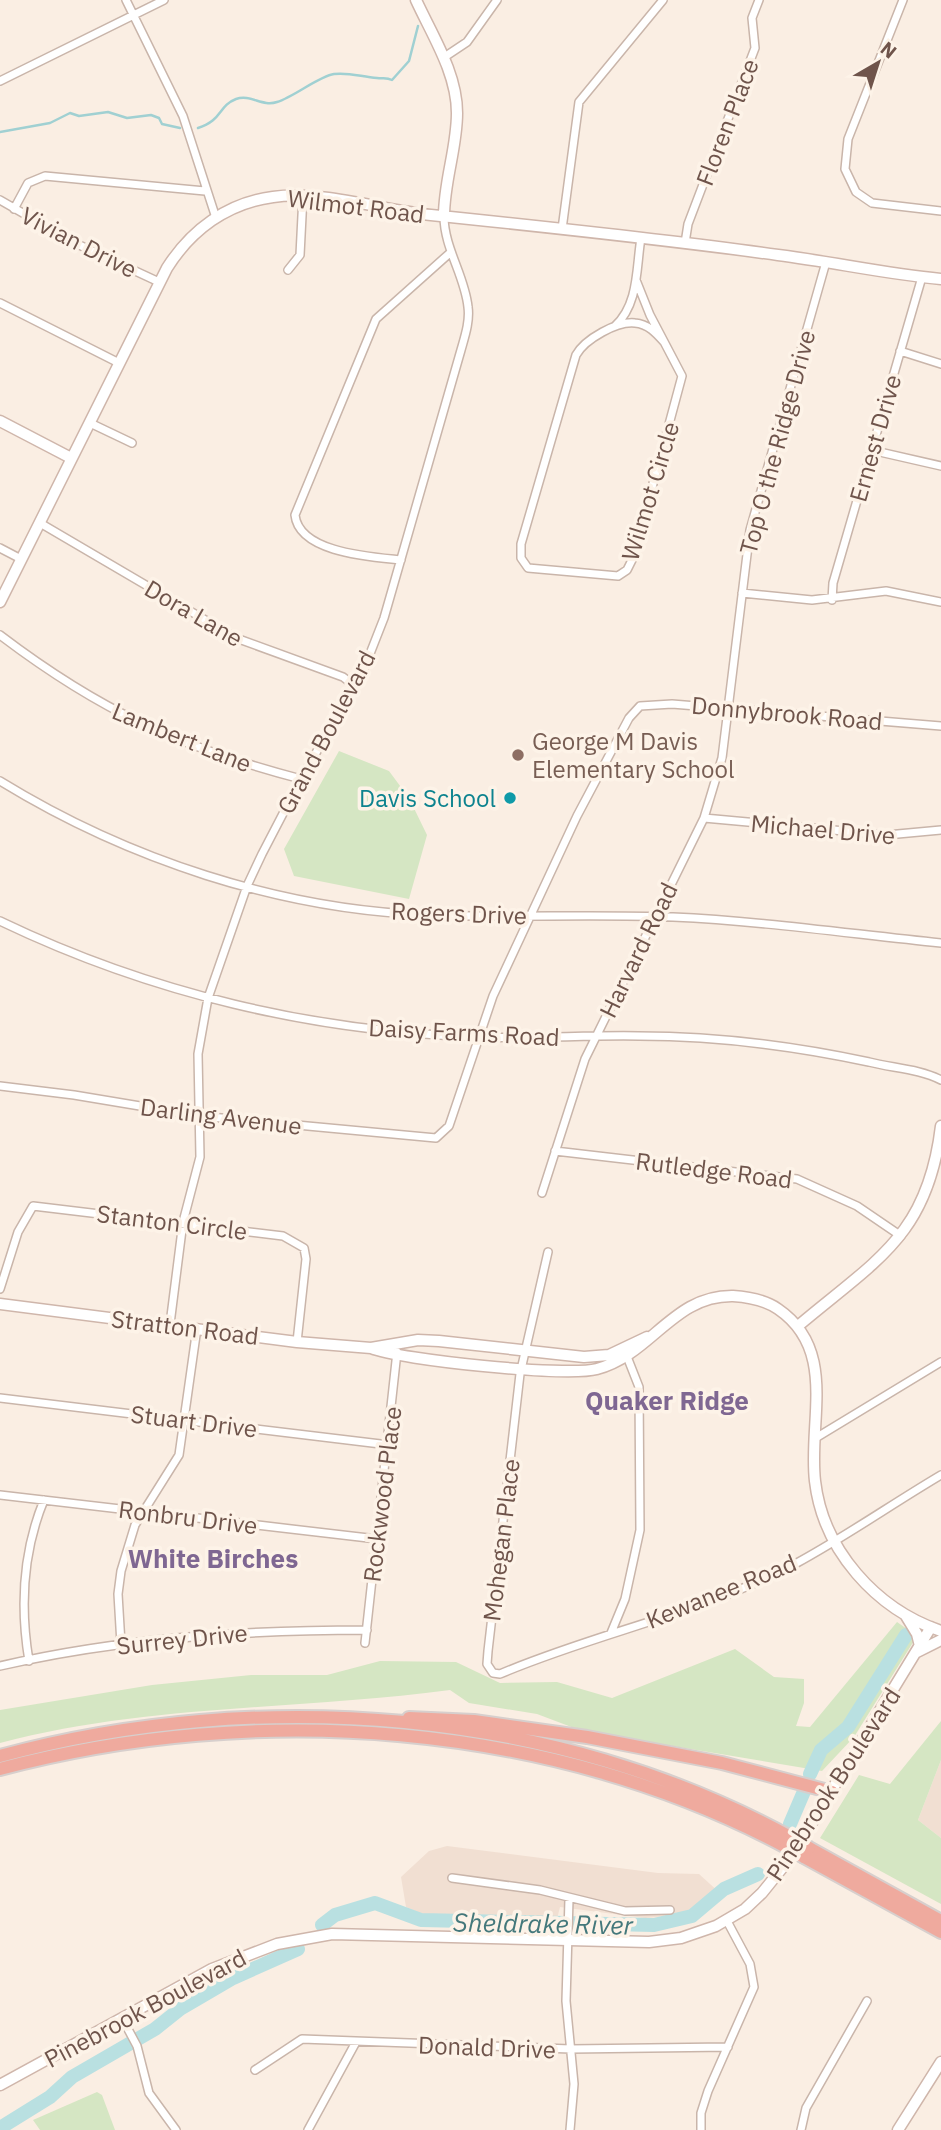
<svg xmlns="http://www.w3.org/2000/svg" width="941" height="2130" viewBox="0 0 941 2130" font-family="'IBM Plex Sans',sans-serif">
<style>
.residential{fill:#f1dfd2}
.green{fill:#d5e6c3}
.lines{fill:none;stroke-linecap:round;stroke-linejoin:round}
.stream{stroke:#a0d0d2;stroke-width:2.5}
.river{stroke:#b9e0e1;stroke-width:14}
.street-casing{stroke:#c9b5aa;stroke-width:10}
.secondary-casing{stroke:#cfb6ab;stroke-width:13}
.highway-casing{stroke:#d7cfcd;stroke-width:16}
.street{stroke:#fff;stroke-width:7}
.secondary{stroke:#fff;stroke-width:10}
.highway{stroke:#efaa9e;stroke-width:12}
.highway-bridge-casing{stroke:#d7cfcd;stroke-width:16;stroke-linecap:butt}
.highway-bridge{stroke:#efaa9e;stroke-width:12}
.education-dot{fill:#8d6e63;stroke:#fdf3e8;stroke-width:2.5}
.culture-dot{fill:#0f9aa8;stroke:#fdf3e8;stroke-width:2.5}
.labels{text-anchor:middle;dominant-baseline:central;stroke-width:7;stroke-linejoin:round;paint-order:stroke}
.street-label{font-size:24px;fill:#6f544b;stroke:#fdf3e8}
.education-label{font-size:24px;fill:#785e54;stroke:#fdf3e8;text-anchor:start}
.culture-label{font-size:24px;fill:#0d838f;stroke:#fdf3e8;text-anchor:end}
.neighbourhood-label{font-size:26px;font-weight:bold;fill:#7f6792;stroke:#fdf3e8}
.water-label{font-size:26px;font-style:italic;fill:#44787b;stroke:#fdf3e8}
</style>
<rect width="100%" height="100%" fill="#faeee3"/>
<!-- residential -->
<path class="residential" d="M941,1760V1838L918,1820Z
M447,1846L658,1873L699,1874L721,1894L693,1914L645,1918L560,1907L557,1919L424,1915L406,1907L401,1877L429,1851Z"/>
<!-- green -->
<path class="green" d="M339,751L389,771L409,798L427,835L409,899L294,876L284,849Z
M897,1622L917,1636L854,1737L822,1771L582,1731L537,1714L469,1703L450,1690C300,1710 147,1704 0,1743V1710L152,1685L251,1675H327L380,1661L456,1662L500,1683L557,1682L612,1698L735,1649L774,1677L804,1679V1703L796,1726L810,1727Z
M941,1721V1760L918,1820L941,1838V1904L820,1838L859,1775L890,1784Z
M97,2092L102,2095L115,2130H40L33,2120Z"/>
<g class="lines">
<!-- stream -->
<path class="stream" d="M198,128C223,120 218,106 236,99C251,94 262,107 277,102C294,97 319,76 334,74C349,72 362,77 377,78C383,79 386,77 392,80L409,61L418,26
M0,132L50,123L70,113L79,116L108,112L127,118L151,115L159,118L162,124L180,128"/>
<!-- river -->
<path class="river" d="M810,1774L821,1750L848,1727L906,1635
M790,1824L805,1789
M322,1925L335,1915L375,1903L421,1920L654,1925L692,1916L724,1889L758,1874
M0,2128L50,2097L72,2077L155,2029L180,2009L233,1978L298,1949"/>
<!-- street casing -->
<g class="street-casing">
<path id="street" d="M126,0L183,116L216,218
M903,0L848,139L845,169L856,192L872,203L941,211
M443,58L467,42L497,0
M0,81L164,0
M0,200L75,243L159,282
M14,209L28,183L45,176L205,191
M562,229L579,102L663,0
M685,243L688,224L755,48L752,18L759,0
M288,270L300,255L303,196
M636,280L650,315L682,376L633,558L627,570L618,576L528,568L521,558V544L576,355C585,339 617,321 635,323C648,324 656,333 664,342
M0,303L119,363
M615,326C639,304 636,268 641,238
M900,351L941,364
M90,423L132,443
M871,450L941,466
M40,523L236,638L343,677L355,686
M0,548L21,559
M401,560C372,557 299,553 295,515L376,319L451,252
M742,593L812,600L886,591L941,602
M832,600L833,583L922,277
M0,635C100,711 179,747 301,779
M0,781C127,859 280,910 429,915C510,918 592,914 673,917C762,921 852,934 941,943
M704,818L887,835L941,830
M0,921C150,993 314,1032 480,1037C533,1039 586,1035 639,1036C716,1036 794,1046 869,1062C892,1068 920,1069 941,1080
M0,1086L74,1095L200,1116L436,1138L449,1126L493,996L577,816L629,718L640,706L672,704L941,726
M555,1151L797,1179L857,1206L901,1236
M542,1193L585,1059L704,818L722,758L750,530L826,262
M548,1252L520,1374L488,1651L487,1664L493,1673L500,1674C596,1633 702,1613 795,1564C845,1537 892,1504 941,1475
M0,1289L18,1232L33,1206L283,1236L304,1248L306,1259L297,1342
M170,1324L183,1222L200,1157L198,1054L208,998L247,886L262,854L301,779L364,669L384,618L461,350C465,336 470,321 468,307C465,276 444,248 444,216
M0,1398L389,1445
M814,1439L941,1362
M0,1495L377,1539
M611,1633L625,1599L640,1530L639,1387L626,1354
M365,1643L397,1352
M121,1644L118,1594L121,1571L135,1525L179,1455L197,1328
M29,1661C20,1607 23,1551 44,1500
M0,1666C120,1638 244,1630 367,1630
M452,1878L540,1890L625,1911L670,1910
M569,1899L566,2001L574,2084L570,2130
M122,2018L137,2046L149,2093L176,2130
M255,2070L302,2039L571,2049L728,2047
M308,2130L356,2042
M701,2130V2113L708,2091L754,1987L750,1964L727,1921
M801,2130L806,2108L867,2001"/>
</g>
<!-- secondary casing -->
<g class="secondary-casing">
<path id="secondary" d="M416,0C432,35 457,73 457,113C457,148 444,181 444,216
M0,421L71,458
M0,602L167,268C191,230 227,203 273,197C321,190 382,210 431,215C547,227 663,239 778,255C833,262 887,274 941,279
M0,1304L297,1342L371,1348L418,1340L439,1341L584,1357L609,1355L647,1337
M798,1326C876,1260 928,1236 941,1126
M371,1348C400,1360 567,1377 597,1369C652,1354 673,1295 733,1296C749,1297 765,1300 778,1309C838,1350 808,1421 815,1481C823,1550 876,1609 941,1631
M906,1616L917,1634L920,1646
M917,1652L941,1640
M0,2085L212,1969L277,1944L332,1934L649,1942L681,1938L716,1926L745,1909L762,1893L791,1857L931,1627
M898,2130L941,2062"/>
</g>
<!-- highway casing -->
<g class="highway-casing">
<path id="highway" d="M409,1718L474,1721L587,1737L722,1763L832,1792
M0,1756C259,1686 556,1708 792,1838
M0,1769C256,1701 551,1721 786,1847
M809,1848L941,1921
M804,1857L941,1932"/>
</g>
<!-- street -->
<use href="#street" class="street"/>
<!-- secondary -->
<use href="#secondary" class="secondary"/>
<!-- highway -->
<use href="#highway" class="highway"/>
<!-- highway-bridge casing -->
<g class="highway-bridge-casing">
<path id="highway-bridge" d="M792,1838L809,1848
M786,1847L804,1857"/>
</g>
<!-- highway-bridge -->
<use href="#highway-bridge" class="highway-bridge"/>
</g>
<!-- markers -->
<circle class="education-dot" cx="518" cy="755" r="7"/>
<circle class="culture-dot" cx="510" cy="798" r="7"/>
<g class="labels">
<!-- street labels -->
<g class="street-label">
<text transform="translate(727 122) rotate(-69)">Floren Place</text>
<text transform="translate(356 206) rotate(7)">Wilmot Road</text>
<text transform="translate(79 242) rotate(27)">Vivian Drive</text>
<text transform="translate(875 438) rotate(-74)">Ernest Drive</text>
<text transform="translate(777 442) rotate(-75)">Top O the Ridge Drive</text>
<text transform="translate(650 491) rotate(-73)">Wilmot Circle</text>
<text transform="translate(194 613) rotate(30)">Dora Lane</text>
<text transform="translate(787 713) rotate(5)">Donnybrook Road</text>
<text transform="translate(326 732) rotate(-62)">Grand Boulevard</text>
<text transform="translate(182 737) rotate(22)">Lambert Lane</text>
<text transform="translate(823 829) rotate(5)">Michael Drive</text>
<text transform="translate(459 913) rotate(2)">Rogers Drive</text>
<text transform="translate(638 950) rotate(-64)">Harvard Road</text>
<text transform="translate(464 1032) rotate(3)">Daisy Farms Road</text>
<text transform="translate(221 1116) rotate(7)">Darling Avenue</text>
<text transform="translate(714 1170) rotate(7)">Rutledge Road</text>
<text transform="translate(172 1222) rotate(7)">Stanton Circle</text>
<text transform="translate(185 1327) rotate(7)">Stratton Road</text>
<text transform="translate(194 1421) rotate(7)">Stuart Drive</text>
<text transform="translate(382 1494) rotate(-83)">Rockwood Place</text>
<text transform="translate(188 1517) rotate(7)">Ronbru Drive</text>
<text transform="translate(501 1540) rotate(-83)">Mohegan Place</text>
<text transform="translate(721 1591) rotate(-22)">Kewanee Road</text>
<text transform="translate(182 1639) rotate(-6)">Surrey Drive</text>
<text transform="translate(833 1784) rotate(-57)">Pinebrook Boulevard</text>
<text transform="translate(145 2008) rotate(-28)">Pinebrook Boulevard</text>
<text transform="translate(487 2047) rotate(2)">Donald Drive</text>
</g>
<!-- education labels -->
<g class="education-label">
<text x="532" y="741">George M Davis<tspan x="532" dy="28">Elementary School</tspan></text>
</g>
<!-- culture labels -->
<g class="culture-label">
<text x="496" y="798">Davis School</text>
</g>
<!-- neighbourhood labels -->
<g class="neighbourhood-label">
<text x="667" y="1400">Quaker Ridge</text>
<text x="213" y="1558">White Birches</text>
</g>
<!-- water labels -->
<g class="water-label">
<text transform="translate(543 1923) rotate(1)">Sheldrake River</text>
</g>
</g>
<!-- north arrow -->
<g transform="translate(878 63) rotate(39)" stroke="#fdf3e8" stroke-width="5" paint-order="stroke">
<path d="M0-5L12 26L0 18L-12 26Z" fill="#6f544b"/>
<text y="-10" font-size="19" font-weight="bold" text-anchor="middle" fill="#6f544b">N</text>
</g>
</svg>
